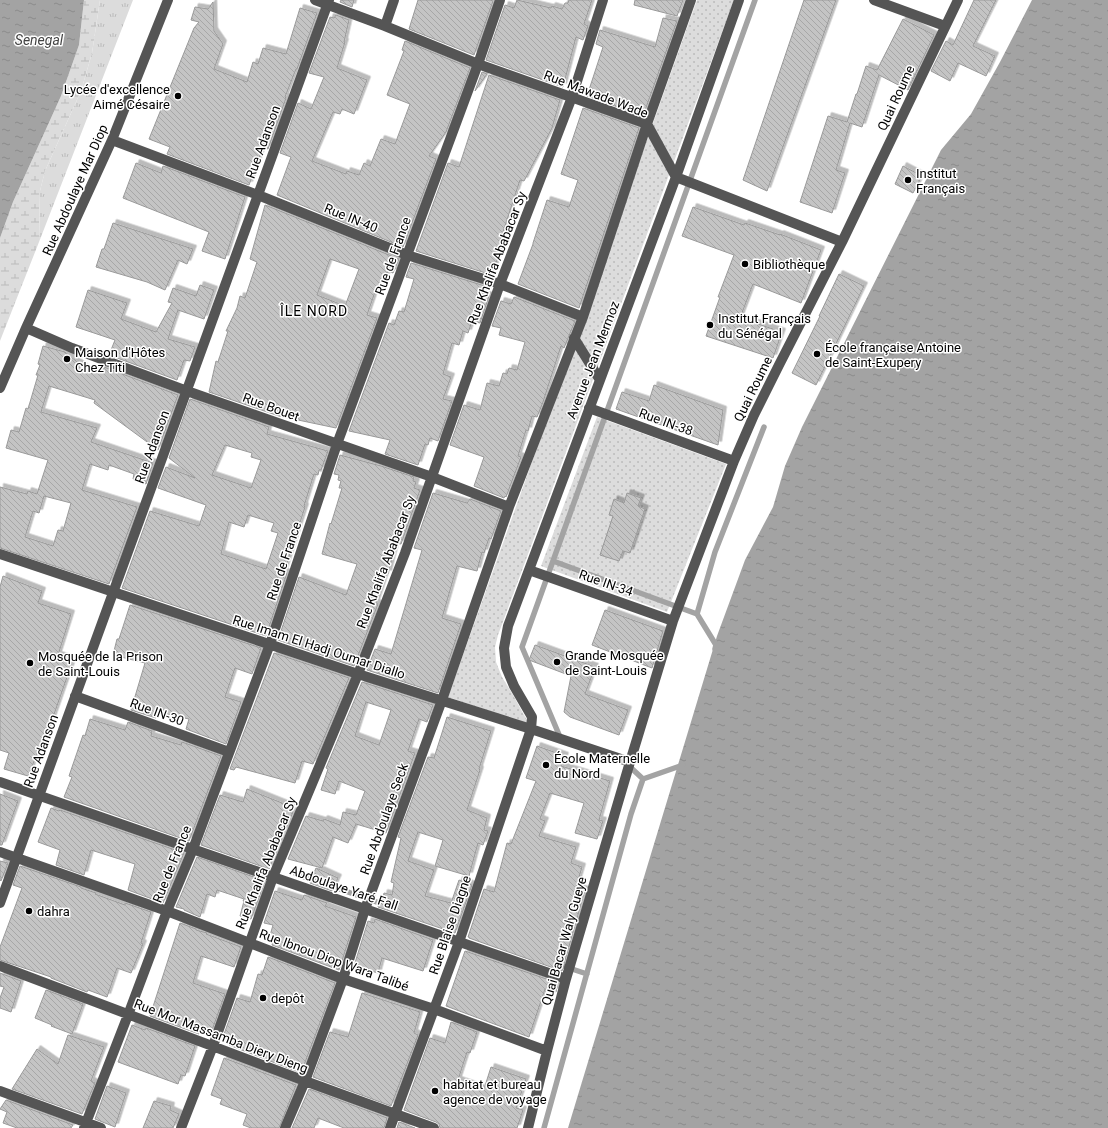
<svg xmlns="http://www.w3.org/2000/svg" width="1108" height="1128" viewBox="0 0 1108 1128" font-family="Roboto,sans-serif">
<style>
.grass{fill:url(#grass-tufts)}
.wetland{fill:url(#wetland-marsh)}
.park{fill:url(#park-dots)}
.water{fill:url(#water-ripples)}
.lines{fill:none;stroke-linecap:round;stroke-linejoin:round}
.stream{stroke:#a3a3a3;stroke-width:5.5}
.building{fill:url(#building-back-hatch);stroke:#999;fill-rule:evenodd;filter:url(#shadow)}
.minor{stroke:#555;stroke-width:10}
.poi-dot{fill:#000;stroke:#fff;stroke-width:1.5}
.labels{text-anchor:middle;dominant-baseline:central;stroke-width:3;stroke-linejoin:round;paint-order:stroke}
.poi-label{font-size:13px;fill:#000;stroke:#fff;text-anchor:start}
.street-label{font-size:13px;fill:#000;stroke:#fff}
.water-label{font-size:14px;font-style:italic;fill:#444;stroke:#fff}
.neighbourhood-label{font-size:14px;letter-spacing:1px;fill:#000;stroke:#fff}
</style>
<defs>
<pattern id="grass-tufts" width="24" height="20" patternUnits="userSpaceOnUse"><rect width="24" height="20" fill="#dcdcdc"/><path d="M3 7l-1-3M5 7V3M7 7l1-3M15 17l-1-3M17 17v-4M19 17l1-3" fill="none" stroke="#bbb"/></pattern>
<pattern id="wetland-marsh" width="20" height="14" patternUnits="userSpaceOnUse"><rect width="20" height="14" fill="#dcdcdc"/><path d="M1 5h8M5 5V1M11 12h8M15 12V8" fill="none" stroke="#bbb"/></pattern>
<pattern id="park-dots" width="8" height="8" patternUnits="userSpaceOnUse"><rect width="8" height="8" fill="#dcdcdc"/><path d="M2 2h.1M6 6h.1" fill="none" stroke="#bbb" stroke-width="1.8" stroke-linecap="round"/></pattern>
<pattern id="water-ripples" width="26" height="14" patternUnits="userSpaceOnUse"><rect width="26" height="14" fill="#a3a3a3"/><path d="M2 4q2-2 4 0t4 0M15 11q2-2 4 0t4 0" fill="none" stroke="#8b8b8b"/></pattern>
<pattern id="building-back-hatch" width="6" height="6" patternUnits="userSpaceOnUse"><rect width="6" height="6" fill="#c4c4c4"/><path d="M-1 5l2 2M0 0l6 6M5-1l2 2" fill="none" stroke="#a7a7a7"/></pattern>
<filter id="shadow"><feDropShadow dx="3.5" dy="-3.5" stdDeviation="0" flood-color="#0004"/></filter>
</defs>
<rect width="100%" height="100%" fill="#fff"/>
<!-- grass -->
<path class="grass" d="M100,0H133L39,242L40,191L45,171L81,91L92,53Z"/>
<!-- wetland -->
<path class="wetland" d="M84,0H100L92,53L81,91L45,171L40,191L39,242L0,341V238L13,202L61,96L79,45Z"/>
<!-- park -->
<path class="park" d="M697,0H734L498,635L495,647L496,662L502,677L513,695L529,724L448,697Z
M597,417L726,464L667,612L541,566Z"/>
<!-- water -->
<path class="water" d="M0,0H84L79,45L61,96L13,202L0,238Z
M1032,0H1108V1128H568L717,636L745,560L773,507L785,466L802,427L941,150L971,114L1000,62Z"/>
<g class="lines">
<!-- stream -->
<path class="stream" d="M553,561L697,614
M715,649L716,645L697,614L715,552L764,427
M560,737L522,647L755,0
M628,765L643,779
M296,874L318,882
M328,885L388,906
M557,964L587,974
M544,1128L631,814L643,779L683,765"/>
</g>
<!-- building -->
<path class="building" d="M341,0H354L352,7L340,2Z
M418,0H490L493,1L474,55L409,29Z
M517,0L551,8L552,6L562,9L565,3H568L569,0H592L584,24L588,26L583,40L576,37L563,87L486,60L505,5L514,8Z
M635,0H683L677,16L634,5Z
M804,0H836L767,191L743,180Z
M974,0H996L973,46L995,56L986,76L958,63L950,81L931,71L946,41L953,45Z
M213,2L214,31L223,44L214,69L247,82L253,62L258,64L263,48L286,54L300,8L317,13L297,69H296L285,97L286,98L268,149L263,147L249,185L167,154L170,147L149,139L194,28L199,22L191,20L195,7L208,9Z
M336,15L349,20L344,42H345L337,68L367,80L354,114L342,109L340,114L333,112L312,161L346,174L347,171L359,175L364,163L370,166L381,139L395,144L410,104L387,95L404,51L402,50L405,41L470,68L446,132L429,156L436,159L403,247L277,195L291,157L280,153L298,103L311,109L324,77L309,73L330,17L334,18Z
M663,18L677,21L643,116L587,96L603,47L596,44L600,30L655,47Z
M903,19L934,35L908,90L879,75L862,127L850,123L836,170L845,173L832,213L800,202L828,116L847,122L856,94H857L866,66L877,70Z
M482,72L487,74L475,91Z
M489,75L560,100L552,128L524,181L520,180L500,241L503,242L492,275L416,251L448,163L459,167Z
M583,108L639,128L579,308L518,284L533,244V243L547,200L569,207L578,180L561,174Z
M136,163L161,173L163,166L245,197L225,259L202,251L209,232L123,198Z
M903,166L922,176L913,193L895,184Z
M265,205L399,259L393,273L388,271L381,291L376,289L367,315L377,318L336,428L279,416L209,392L216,361L218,362L228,331H226L237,308L240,296L245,298L257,262L250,259ZM330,259L359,269L345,306L317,295Z
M693,207L744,225L745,223L780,235V234L821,250L801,303L753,284L740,318L782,332L773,358L706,336L720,297H718L734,255L682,236Z
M113,223L193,249L187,264L178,260L165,290L147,282L96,267L102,249H104Z
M411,263L488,287L486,295L489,296L480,323L472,321L468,333L463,331L459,345L452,343L443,374L451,377L443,399L452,401L438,441L430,438L428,445L425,444L418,465L385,454L390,440L349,431L389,323L394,325L399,311L404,312L414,279L406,277Z
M839,274L864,286L816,385L792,373L820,316H819Z
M200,285L214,290L204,319L178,310L168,339L195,347L190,361L184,360L177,380L109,355L115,340L76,327L88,290L127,303L121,319L156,332L172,303L168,302L173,288L196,296Z
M514,297L575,321L564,348L561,346L543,402L537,417L532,416L528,431L526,430L518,456L521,457L506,497L505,496L504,498L474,486L484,457L450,445L464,405L480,410L487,383L499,386L503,373L507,374L509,368L517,370L525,342L499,335L501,328L492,326L501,301L511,304Z
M43,346L65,352L92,374L95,367L103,370L104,367L178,395L158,450L94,403L95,400L49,386L41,412L97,428L91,442L153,463L146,484L133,479L134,474L109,465L108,470L90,464L82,490L137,507L109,584L0,548V487L27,494L28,491L37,494L48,460L6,448L11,430L19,432L26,408L28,409L38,375H36L40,365L38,364ZM44,496L71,503L63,531L58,530L53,546L25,537L33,511L39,513Z
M654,385L723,410L718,445L616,409L622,392L649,401Z
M190,399L269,427L267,434L328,451L321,470H319L318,475L314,474L304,506L305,507L284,572L287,573L266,636L122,588L150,511L199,526L206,505L158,488L166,467L195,478L169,458ZM225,445L252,453L251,457L261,460L251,488L212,475ZM248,515L274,523L271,531L278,533L266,569L221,554L229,522L244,527Z
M340,455L381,466L414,477L413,481L416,482L414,488L420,490L401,544L396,543L388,574L386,573L376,603L378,604L354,666L278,640L299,577L346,595L357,564L322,554L330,523L331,524L342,488H339L341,481L338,480L339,475L334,474Z
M433,493L467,503L470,499L501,511L491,539L489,538L484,553L482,552L477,571L457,566L442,618L461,624L438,693L367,670L375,649L391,654L422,550L414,548Z
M627,493L641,498L638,506L645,509L630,553L623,551L619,561L600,555L613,516L609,515L614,499L624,503Z
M3,576L42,591L38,603L71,614L58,655L73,660L52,720H51L28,776L4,769L9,753L0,750V587Z
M130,605L261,648L252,674L235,668L225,697L241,702L226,744L186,729L189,719L158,712L156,718L131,710L145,663L113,655L117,639H119Z
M605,610L663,631L652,668L592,645Z
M535,645L595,667L585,694L628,710L619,735L570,717L564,712L571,676L529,660Z
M274,653L349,678L313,764L302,761L295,783L236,767L234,770L230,769Z
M362,682L433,705L427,722L419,719L408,751L415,753L386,833L356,824L348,843L333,837L322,868L288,859L306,816L323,821L324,819L340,825L343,812L356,815L365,791L339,781L335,794L321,790L328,769L326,768ZM366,702L391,710L379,745L355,736Z
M447,717L491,731L479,769L480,770L467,810L487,818L484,830L488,831L483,845L478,843L469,876L435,866L443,840L418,832L408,861L434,870L425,896L451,903L459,880L472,885L455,933L378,907L379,904H381L384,893L392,895L394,883L391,882L401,838L398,837L428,757L434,758Z
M90,719L125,730L128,722L152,731L151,736L181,745L182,742L221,756L189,841L64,797L72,777L69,776L83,735L85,736Z
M537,746L565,756L561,766L610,781L599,820L603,821L597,839L575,833L584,803L550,793L540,819L545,821L539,836L576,847L571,863L582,867L576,887L585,890L562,971L469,938V937H468L484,889L494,892L507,843L511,844L536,781L526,778Z
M247,789L292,807L290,811L293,812L269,869L201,845L220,795L243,802Z
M0,794L18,801L2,845H0Z
M51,808L59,811L60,810L184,853L163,903L128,890L135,864L91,850L84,875L56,865L60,850L38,842Z
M197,857L265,881L251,919L240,916L244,901H243L244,899L217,890L215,897L207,894L200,917L184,910V909L176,907Z
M0,861L8,863L1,881L0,880Z
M20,866L81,887V888L96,893L95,894L125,905V903L151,912L141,943L143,944L131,973L117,968L107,997L88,990L87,992L51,978V977L0,960V947L22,888L13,885Z
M316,868L338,878L332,891L310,883Z
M275,891L302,900L304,895L327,903L325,906L356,917L339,970L272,945L273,941L269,939L273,925L264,923Z
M375,919L433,940L423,971L382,958L378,973L354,966L368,921L374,923Z
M180,923L196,929V930L207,933L206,934L241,947L234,967L201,956L193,983L225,994L211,1033L201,1030L199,1034L150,1016Z
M465,951L558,983L556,992L545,989L529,1037L446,1006Z
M268,957L335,983L301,1073L229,1045L231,1039L223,1037L237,998L250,1002L258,974L262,975Z
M0,973L21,981L11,1012L0,1008V998L4,987L0,986Z
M46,990L83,1004L72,1034L51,1026L52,1025L35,1018Z
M362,993L420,1012L414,1033L418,1035L391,1106L313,1077L330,1032L348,1037Z
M451,1022L477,1032L470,1053L467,1052L458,1080L484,1089L491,1067L526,1079L516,1108L523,1110L517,1128H440L439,1124L436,1122L404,1110L430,1038L445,1043Z
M132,1025L145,1030L146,1028L195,1046L185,1076L181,1075L178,1084L118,1062Z
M68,1035L104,1047L91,1081L95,1083L82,1114L12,1089L37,1049L58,1064Z
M224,1058L296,1085L279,1128H251L243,1125L247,1114L220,1104L222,1099L211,1095Z
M107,1086L126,1093L115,1127L95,1119Z
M309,1089L387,1118L384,1128H344L318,1118L314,1128H292Z
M6,1100L73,1125L71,1128H17L3,1123L7,1112L0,1109Z
M154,1101L171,1106L170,1110L179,1114L173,1128H143Z
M399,1122L415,1128H397Z"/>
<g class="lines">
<!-- minor -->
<path class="minor" d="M315,0L385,26L478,64L647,124L676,177L842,242
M874,0L945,26
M385,26L394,0
M112,140L258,195L407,255L500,284L583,317
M26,328L72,348L187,391L432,477L509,507
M574,338L600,380
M0,388L26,328L112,140L168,0
M589,408L734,461
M0,554L358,674L531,729L630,762
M529,570L673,621
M75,696L229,752
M0,782L566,979
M0,852L167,911L343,979L434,1009L547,1051
M0,903L329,0
M0,966L305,1081L434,1128
M0,1091L101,1128
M84,1128L128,1015L167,911L193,849L270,644L337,444L478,64L500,0
M181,1128L213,1046L273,877L358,674L405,553L500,284L572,97L603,0
M285,1128L305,1081L343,979L365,909L442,700L509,507L583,317L647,124L691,0
M390,1128L459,942L531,729L532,717L514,686L506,667L504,648L508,626L676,177L739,0
M528,1128L547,1051L566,979L630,762L673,621L734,461L754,415L779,365L842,242L958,0"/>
</g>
<!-- markers -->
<g class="poi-dot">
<circle cx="178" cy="96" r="4"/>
<circle cx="908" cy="180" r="4"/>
<circle cx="745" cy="264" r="4"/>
<circle cx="710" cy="325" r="4"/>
<circle cx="817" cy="354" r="4"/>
<circle cx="67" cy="359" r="4"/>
<circle cx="557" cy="662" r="4"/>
<circle cx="30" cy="663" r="4"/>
<circle cx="546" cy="765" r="4"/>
<circle cx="29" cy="911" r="4"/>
<circle cx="263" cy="998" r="4"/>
<circle cx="435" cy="1091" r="4"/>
</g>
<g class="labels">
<!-- poi labels -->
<g class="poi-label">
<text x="170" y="89" text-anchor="end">Lycée d'excellence<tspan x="170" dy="15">Aimé Césaire</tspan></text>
<text x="916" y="173">Institut<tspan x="916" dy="15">Français</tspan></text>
<text x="753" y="264">Bibliothèque</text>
<text x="718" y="318">Institut Français<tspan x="718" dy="15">du Sénégal</tspan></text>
<text x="825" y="347">École française Antoine<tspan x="825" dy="15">de Saint-Exupery</tspan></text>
<text x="75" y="352">Maison d'Hôtes<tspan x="75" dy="15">Chez Titi</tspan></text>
<text x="565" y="655">Grande Mosquée<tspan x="565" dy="15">de Saint-Louis</tspan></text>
<text x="38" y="656">Mosquée de la Prison<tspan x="38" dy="15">de Saint-Louis</tspan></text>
<text x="554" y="758">École Maternelle<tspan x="554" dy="15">du Nord</tspan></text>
<text x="37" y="911">dahra</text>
<text x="271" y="998">depôt</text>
<text x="443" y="1084">habitat et bureau<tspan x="443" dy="15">agence de voyage</tspan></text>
</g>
<!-- street labels -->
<g class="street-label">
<text transform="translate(596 94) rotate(21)">Rue Mawade Wade</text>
<text transform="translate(896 98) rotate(-65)">Quai Roume</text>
<text transform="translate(263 142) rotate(-70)">Rue Adanson</text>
<text transform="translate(75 190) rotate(-66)">Rue Abdoulaye Mar Diop</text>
<text transform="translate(351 218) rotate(22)">Rue IN-40</text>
<text transform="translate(393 256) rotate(-70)">Rue de France</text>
<text transform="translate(497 258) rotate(-69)">Rue Khalifa Ababacar Sy</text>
<text transform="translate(593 360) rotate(-69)">Avenue Jean Mermoz</text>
<text transform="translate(753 389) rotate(-64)">Quai Roume</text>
<text transform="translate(271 407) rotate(20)">Rue Bouet</text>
<text transform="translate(666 422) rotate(20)">Rue IN-38</text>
<text transform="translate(152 447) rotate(-70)">Rue Adanson</text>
<text transform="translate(284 561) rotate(-71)">Rue de France</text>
<text transform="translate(386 562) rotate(-69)">Rue Khalifa Ababacar Sy</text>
<text transform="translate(606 583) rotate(19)">Rue IN-34</text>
<text transform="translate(319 647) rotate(18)">Rue Imam El Hadj Oumar Diallo</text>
<text transform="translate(157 712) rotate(20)">Rue IN-30</text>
<text transform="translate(41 751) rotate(-70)">Rue Adanson</text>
<text transform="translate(384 819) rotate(-70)">Rue Abdoulaye Seck</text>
<text transform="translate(266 863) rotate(-68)">Rue Khalifa Ababacar Sy</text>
<text transform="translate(172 864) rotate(-68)">Rue de France</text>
<text transform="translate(344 888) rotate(19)">Abdoulaye Yaré Fall</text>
<text transform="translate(450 925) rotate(-71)">Rue Blaise Diagne</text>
<text transform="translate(564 941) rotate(-74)">Quai Bacar Waly Gueye</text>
<text transform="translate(334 960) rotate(20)">Rue Ibnou Diop Wara Talibé</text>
<text transform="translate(221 1036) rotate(21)">Rue Mor Massamba Diery Dieng</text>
</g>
<!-- water labels -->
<g class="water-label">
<text x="39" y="40">Senegal</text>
</g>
<!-- neighbourhood labels -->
<g class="neighbourhood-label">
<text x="314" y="311">ÎLE NORD</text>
</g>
</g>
</svg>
